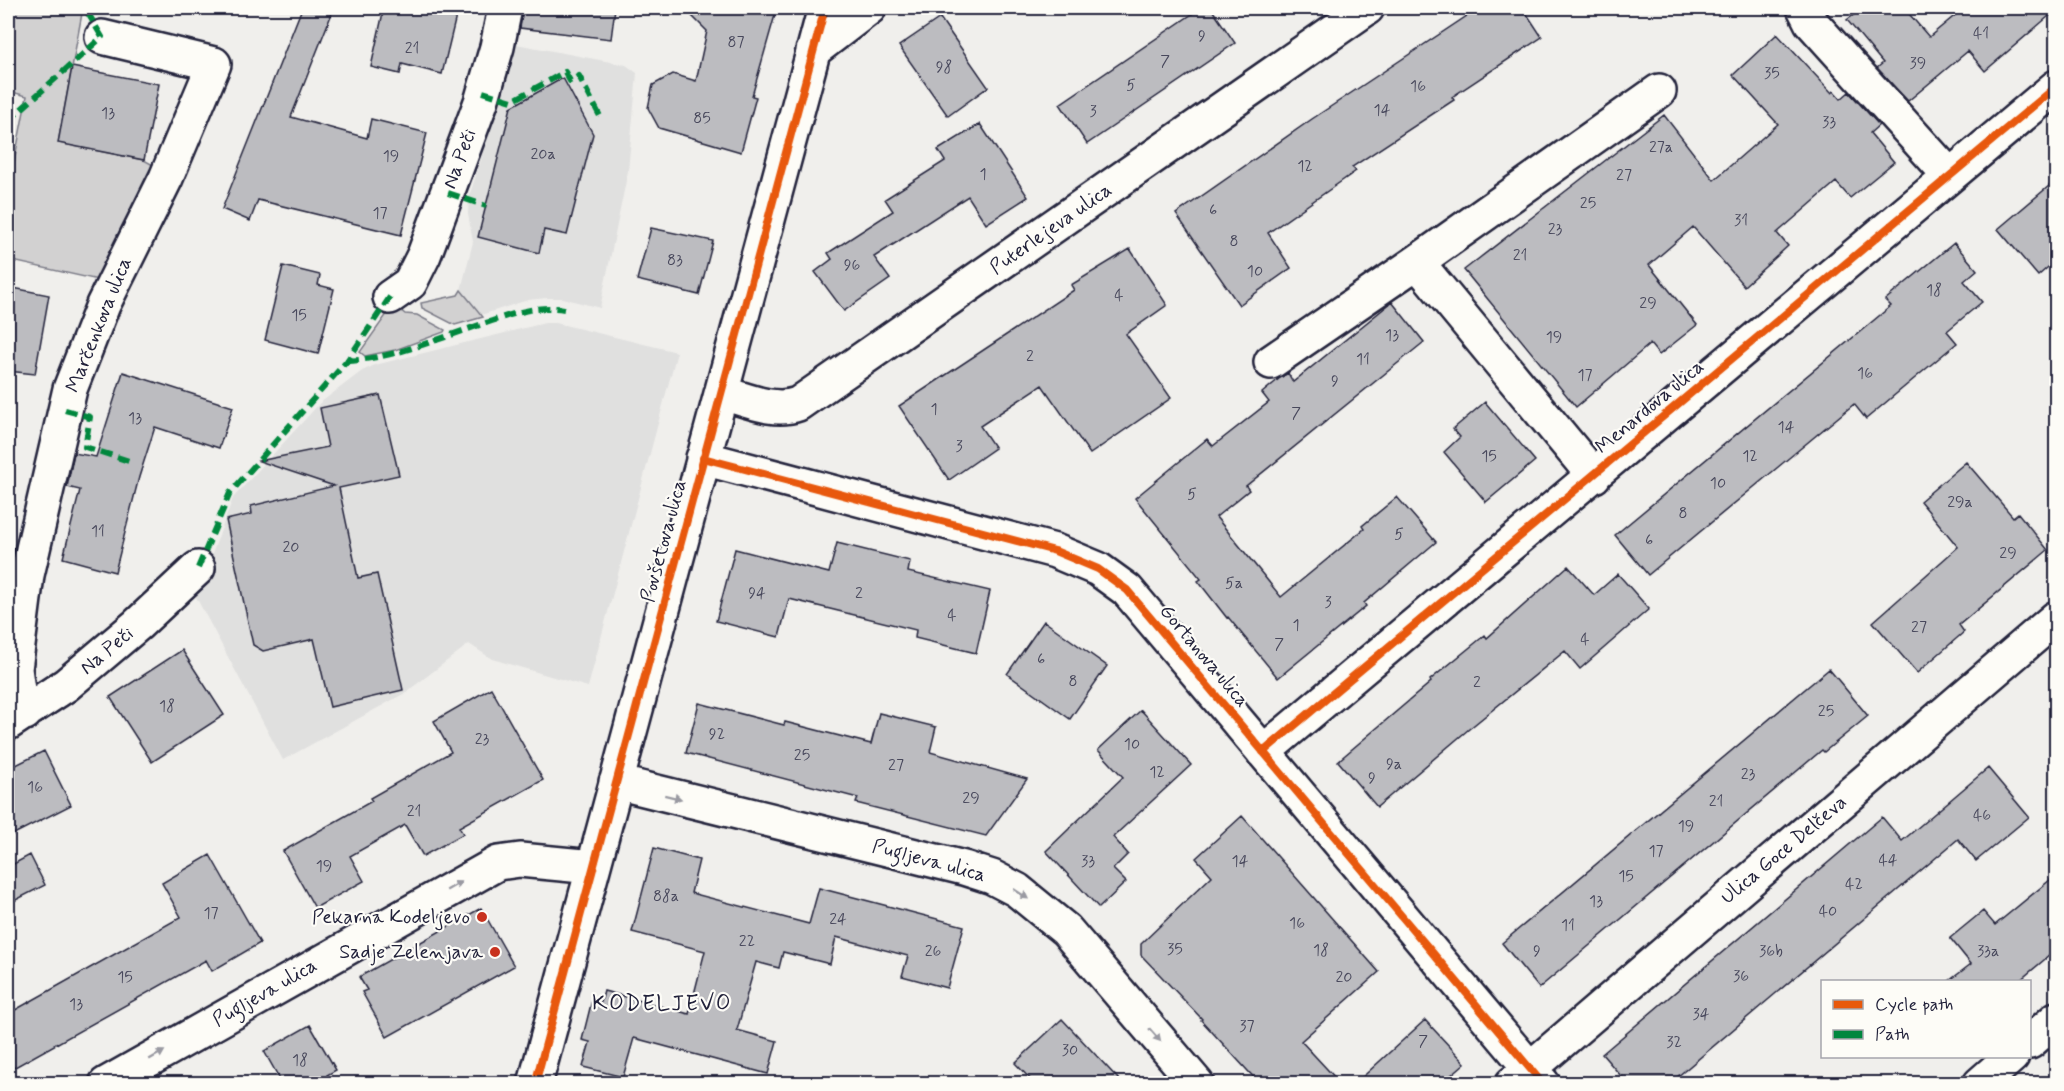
<svg xmlns="http://www.w3.org/2000/svg" width="2064" height="1091" viewBox="0 0 2064 1091" font-family="Mynerve,sans-serif">
<style>
.built{fill:#e0e0df}
.green{fill:#d2d1d1;stroke:#7a7a86;stroke-width:1.5}
.building{fill:#bcbcc0;stroke:#22223b;stroke-width:1.5}
.lines{fill:none;stroke-linecap:round;stroke-linejoin:round}
.minor-casing{stroke:#22223b;stroke-width:38}
.minor{stroke:#fdfcf7;stroke-width:33}
.quiet{stroke:#00873e;stroke-width:6;stroke-dasharray:12 6;stroke-linecap:butt}
.cycleway-casing{stroke:#fdfcf7;stroke-width:11}
.cycleway{stroke:#e8590c;stroke-width:8}
.oneway{fill:#9a9aa2}
.poi-dot{fill:#c8321e;stroke:#fdfcf7;stroke-width:2}
.labels{text-anchor:middle;dominant-baseline:central;stroke-width:4.5;stroke-linejoin:round;paint-order:stroke}
.number-label{font-size:16px;fill:#48485c}
.street-label{font-size:20px;fill:#22223b;stroke:#fdfcf7}
.poi-label{font-size:20px;fill:#22223b;stroke:#fdfcf7;text-anchor:end}
.quarter-label{font-size:22px;letter-spacing:1.5px;fill:#22223b;stroke:#fdfcf7}
</style>
<rect width="100%" height="100%" fill="#f0efec"/>
<filter id="ink" filterUnits="userSpaceOnUse"><feTurbulence type="fractalNoise" baseFrequency=".0167" numOctaves="2"/><feDisplacementMap in="SourceGraphic" scale="12" xChannelSelector="R" yChannelSelector="G"/><feConvolveMatrix kernelMatrix="1 2 1 2 8 2 1 2 1" color-interpolation-filters="sRGB"/></filter>
<g filter="url(#ink)">
<!-- built -->
<path class="built" d="M511,43L626,65L637,73L628,171L600,308L562,298H547L528,300L481,315L461,290L473,242L468,214L469,197L506,80Z
M545,323H556L677,352L588,687L492,659L469,644L405,693L283,760L196,597L233,498L320,403L362,371L375,365Z"/>
<!-- green -->
<path class="green" d="M8,8H83L58,143L144,160L155,166L98,280L8,260V193L27,96L8,91Z
M461,290L483,317L455,325L422,308L421,303L458,295Z
M392,307H397L405,314L417,315L445,330L444,332L395,350L365,356L360,352Z"/>
<!-- building -->
<path class="building" d="M302,8H334L291,117L367,138L371,119L427,133L401,235L258,200L250,221L222,209Z
M384,8H458L442,74L402,64L400,74L371,67Z
M523,8H615L611,39L520,28Z
M684,8H777L752,96L756,97L741,152L659,128L648,108L653,85L673,74L696,81L707,31Z
M1201,8H1211L1235,43L1087,144L1060,104Z
M1479,8H1523L1542,37L1452,97L1454,100L1352,167L1356,171L1268,233L1291,268L1239,305L1176,214L1312,119Z
M1863,8H1904L1929,37L1964,8H2056V10L1985,71L1968,51L1908,101L1877,68L1883,63L1847,20Z
M940,18L988,87L948,116L899,46Z
M1777,34L1832,93L1834,91L1841,99L1849,92L1879,125L1870,133L1894,162L1850,198L1836,182L1777,233L1788,246L1744,286L1693,227L1649,265L1697,325L1659,355L1650,344L1576,407L1464,270L1664,115L1714,180L1778,124L1733,75Z
M72,67L159,84L144,160L58,143Z
M563,78L593,134L567,235L544,230L539,253L478,237L511,107Z
M980,124L1028,197L986,224L968,196L874,257L890,279L844,311L815,272L832,259L828,253L893,211L885,199L945,161L938,150Z
M2056,180V260L2038,276L1998,229Z
M651,228L713,241L699,295L637,280Z
M1954,243L1977,270L1964,281L1982,302L1947,331L1957,343L1866,419L1854,404L1648,575L1615,535L1891,306L1885,300Z
M1130,249L1167,305L1126,334L1171,398L1090,454L1042,385L980,426L995,448L949,480L899,406L1074,290L1071,285Z
M283,266L320,275L318,285L334,289L318,354L265,340Z
M8,287L49,295L35,374L8,371Z
M1392,302L1424,342L1246,486L1249,490L1216,517L1281,597L1364,529L1362,526L1397,497L1436,542L1364,603L1366,606L1278,678L1228,617L1227,618L1198,581L1201,579L1135,498L1207,439L1213,446L1269,402L1262,393L1280,378L1288,373L1293,382Z
M123,372L233,407L219,448L155,427L139,477L115,572L63,558L80,490L67,487L74,453L96,457Z
M380,395L399,475L339,488L358,578L377,574L403,690L330,707L314,639L263,651L253,645L226,520L252,514L251,506L334,486L259,461L328,447L320,408Z
M1485,402L1535,461L1486,502L1444,452L1460,437L1453,429Z
M1966,462L2013,517L2018,513L2048,550L1959,625L1964,632L1917,673L1873,622L1958,547L1920,501Z
M837,543L910,561L908,572L990,591L976,653L915,638L916,630L789,599L779,637L716,621L735,549L829,573Z
M1568,566L1594,595L1618,574L1649,609L1580,669L1565,651L1469,729L1377,807L1338,761L1431,682L1430,680L1485,635L1487,638Z
M1044,621L1107,666L1070,719L1007,674Z
M182,650L224,715L152,762L110,697Z
M1829,669L1868,716L1824,752L1822,750L1539,988L1502,943Z
M491,688L543,780L459,827L463,834L423,856L405,825L350,856L364,881L315,908L283,851L372,801L370,798L451,752L434,721Z
M699,703L784,725L785,722L871,744L879,713L936,727L930,752L1027,779L986,836L856,803L858,798L686,753Z
M1141,710L1191,765L1113,837L1128,854L1113,869L1126,882L1099,908L1046,851L1123,777L1098,750Z
M44,751L71,805L8,837V769Z
M1988,768L2029,817L1976,861L1958,839L1670,1083H1627L1602,1054L1882,817L1902,841Z
M1242,816L1379,972L1301,1041L1340,1083H1259L1201,1020L1202,1019L1141,955V944L1212,876L1196,858Z
M654,848L699,860L691,893L809,924L819,888L964,926L947,988L902,976L908,956L836,937L830,964L783,952L779,968L756,962L737,1030L777,1041L768,1074L634,1038L623,1077L583,1067L590,1042L582,1040L592,1000L601,1002L604,991L689,1014L705,951L632,932Z
M30,855L45,885L8,904V867Z
M210,855L260,943L212,971L206,960L8,1071V1014L181,917L162,883Z
M2056,875V950L2019,981H1949L1971,964L1950,938L1983,911L1995,925Z
M481,908L514,966L387,1037L362,992L367,990L359,977Z
M1062,1019L1122,1083H1034L1015,1063Z
M1425,1020L1465,1063L1442,1083H1356Z
M310,1025L336,1070L327,1075L332,1083H282L264,1051Z"/>
<g class="lines">
<!-- minor casing -->
<g class="minor-casing">
<path id="minor" d="M1804,8L1811,22L1950,176
M813,51L869,8
M1417,262L1594,476
M390,297L410,283L424,255L481,102L497,47L505,8
M1271,362L1417,262L1659,91
M722,393C745,399 773,413 798,404L1367,8
M703,458L1055,551L1098,569L1127,590L1543,1084
M25,713L19,697L15,669L27,575L70,389L103,305L166,178L214,64L102,37
M8,723L66,685L137,625L198,568
M1263,752L2056,87
M616,782L964,868L992,877L1017,890L1066,930L1197,1084
M2030,1042L2056,1019
M106,1084L498,863L520,860L593,867
M535,1084L825,8
M1512,1084L2056,618
M1980,1084L2012,1056"/>
</g>
<!-- minor -->
<use href="#minor" class="minor"/>
<!-- quiet -->
<path class="quiet" d="M483,92L512,101L565,72L570,81L579,76L601,118
M8,121L102,37L85,8
M448,193L486,206
M347,361C397,358 444,336 492,321C516,313 538,305 564,309
M65,410L90,417L85,447L129,461
M198,568L230,493L347,361L390,297"/>
<!-- cycleway casing -->
<g class="cycleway-casing">
<path id="cycleway" d="M703,458L1055,551L1098,569L1127,590L1543,1084
M1263,752L2056,87
M535,1084L825,8"/>
</g>
<!-- cycleway -->
<use href="#cycleway" class="cycleway"/>
</g>
<!-- one-way arrows -->
<defs><path id="oneway-solid" d="M-6-.8H1V-3.2L6.5 0L1 3.2V.8H-6Z" transform="scale(1.5)"/></defs>
<g class="oneway">
<use href="#oneway-solid" transform="translate(673 797) rotate(14)"/>
<use href="#oneway-solid" transform="translate(454 886) rotate(-30)"/>
<use href="#oneway-solid" transform="translate(1021 894) rotate(34)"/>
<use href="#oneway-solid" transform="translate(1155 1035) rotate(49)"/>
<use href="#oneway-solid" transform="translate(157 1055) rotate(-30)"/>
</g>
</g>
<!-- markers -->
<g class="poi-dot">
<circle cx="482" cy="917" r="6"/>
<circle cx="495" cy="952" r="6"/>
</g>
<g class="labels">
<!-- number labels -->
<g class="number-label">
<text x="1981" y="33">41</text>
<text x="1202" y="36">9</text>
<text x="736" y="42">87</text>
<text x="412" y="48">21</text>
<text x="1165" y="61">7</text>
<text x="1918" y="63">39</text>
<text x="944" y="67">98</text>
<text x="1772" y="73">35</text>
<text x="1131" y="85">5</text>
<text x="1418" y="86">16</text>
<text x="1382" y="110">14</text>
<text x="1093" y="111">3</text>
<text x="108" y="113">13</text>
<text x="702" y="118">85</text>
<text x="1829" y="122">33</text>
<text x="1661" y="147">27a</text>
<text x="543" y="154">20a</text>
<text x="391" y="156">19</text>
<text x="1305" y="166">12</text>
<text x="983" y="174">1</text>
<text x="1624" y="175">27</text>
<text x="1588" y="203">25</text>
<text x="1213" y="210">6</text>
<text x="380" y="213">17</text>
<text x="1741" y="220">31</text>
<text x="1555" y="229">23</text>
<text x="1234" y="241">8</text>
<text x="1520" y="255">21</text>
<text x="675" y="260">83</text>
<text x="852" y="265">96</text>
<text x="1255" y="271">10</text>
<text x="1934" y="290">18</text>
<text x="1119" y="295">4</text>
<text x="1648" y="303">29</text>
<text x="299" y="315">15</text>
<text x="1392" y="335">13</text>
<text x="1554" y="337">19</text>
<text x="1030" y="356">2</text>
<text x="1363" y="359">11</text>
<text x="1865" y="373">16</text>
<text x="1585" y="375">17</text>
<text x="1335" y="381">9</text>
<text x="934" y="409">1</text>
<text x="1296" y="413">7</text>
<text x="135" y="418">13</text>
<text x="1786" y="427">14</text>
<text x="959" y="446">3</text>
<text x="1489" y="456">15</text>
<text x="1750" y="456">12</text>
<text x="1718" y="483">10</text>
<text x="1192" y="494">5</text>
<text x="1960" y="502">29a</text>
<text x="1683" y="513">8</text>
<text x="98" y="531">11</text>
<text x="1399" y="534">5</text>
<text x="1649" y="540">6</text>
<text x="291" y="547">20</text>
<text x="2008" y="553">29</text>
<text x="1234" y="583">5a</text>
<text x="757" y="593">94</text>
<text x="859" y="593">2</text>
<text x="1328" y="602">3</text>
<text x="952" y="615">4</text>
<text x="1296" y="625">1</text>
<text x="1919" y="627">27</text>
<text x="1585" y="639">4</text>
<text x="1279" y="644">7</text>
<text x="1041" y="659">6</text>
<text x="1073" y="681">8</text>
<text x="1477" y="682">2</text>
<text x="167" y="706">18</text>
<text x="1826" y="711">25</text>
<text x="717" y="734">92</text>
<text x="482" y="739">23</text>
<text x="1132" y="744">10</text>
<text x="802" y="755">25</text>
<text x="1394" y="764">9a</text>
<text x="896" y="765">27</text>
<text x="1157" y="772">12</text>
<text x="1748" y="774">23</text>
<text x="1372" y="778">9</text>
<text x="35" y="787">16</text>
<text x="971" y="798">29</text>
<text x="1716" y="801">21</text>
<text x="414" y="811">21</text>
<text x="1982" y="815">46</text>
<text x="1686" y="826">19</text>
<text x="1656" y="851">17</text>
<text x="1888" y="860">44</text>
<text x="1088" y="861">33</text>
<text x="1240" y="861">14</text>
<text x="324" y="866">19</text>
<text x="1626" y="876">15</text>
<text x="1854" y="884">42</text>
<text x="666" y="896">88a</text>
<text x="1596" y="901">13</text>
<text x="1828" y="911">40</text>
<text x="211" y="913">17</text>
<text x="838" y="919">24</text>
<text x="1297" y="923">16</text>
<text x="1568" y="925">11</text>
<text x="747" y="941">22</text>
<text x="1175" y="949">35</text>
<text x="1321" y="950">18</text>
<text x="933" y="951">26</text>
<text x="1537" y="951">9</text>
<text x="1771" y="951">36b</text>
<text x="1988" y="951">33a</text>
<text x="1741" y="976">36</text>
<text x="125" y="977">15</text>
<text x="1344" y="977">20</text>
<text x="76" y="1004">13</text>
<text x="1701" y="1014">34</text>
<text x="1247" y="1026">37</text>
<text x="1423" y="1041">7</text>
<text x="1674" y="1042">32</text>
<text x="1070" y="1050">30</text>
<text x="300" y="1060">18</text>
</g>
<!-- street labels -->
<g class="street-label">
<text transform="translate(460 159) rotate(-70)">Na Peči</text>
<text transform="translate(1051 229) rotate(-35)">Puterlejeva ulica</text>
<text transform="translate(99 325) rotate(-68)">Marčenkova ulica</text>
<text transform="translate(1650 407) rotate(-40)">Menardova ulica</text>
<text transform="translate(664 541) rotate(-75)">Povšetova ulica</text>
<text transform="translate(107 651) rotate(-40)">Na Peči</text>
<text transform="translate(1204 656) rotate(50)">Gortanova ulica</text>
<text transform="translate(1784 850) rotate(-40)">Ulica Goce Delčeva</text>
<text transform="translate(929 861) rotate(15)">Pugljeva ulica</text>
<text transform="translate(265 993) rotate(-30)">Pugljeva ulica</text>
</g>
<!-- poi labels -->
<g class="poi-label">
<text x="470" y="917">Pekarna Kodeljevo</text>
<text x="483" y="952">Sadje Zelenjava</text>
</g>
<!-- quarter labels -->
<g class="quarter-label">
<text x="662" y="1004">KODELJEVO</text>
</g>
</g>
<!-- margin -->
<rect width="2064" height="1091" fill="none" stroke="#fdfcf7" stroke-width="30"/>
<rect x="15" y="15" width="2034" height="1061" fill="none" stroke="#22223b" stroke-width="2" filter="url(#ink)"/>
<!-- legend -->
<rect x="1821" y="980" width="210" height="78" fill="#fdfcf7" stroke="#a5a5ac" stroke-width="1.5"/>
<rect x="1833" y="1000" width="30" height="9" fill="#e8590c" stroke="#a5a5ac" stroke-width="1.5"/>
<text x="1875" y="1010" font-size="18" fill="#22223b">Cycle path</text>
<rect x="1833" y="1030" width="30" height="9" fill="#00873e" stroke="#a5a5ac" stroke-width="1.5"/>
<text x="1875" y="1040" font-size="18" fill="#22223b">Path</text>
</svg>
